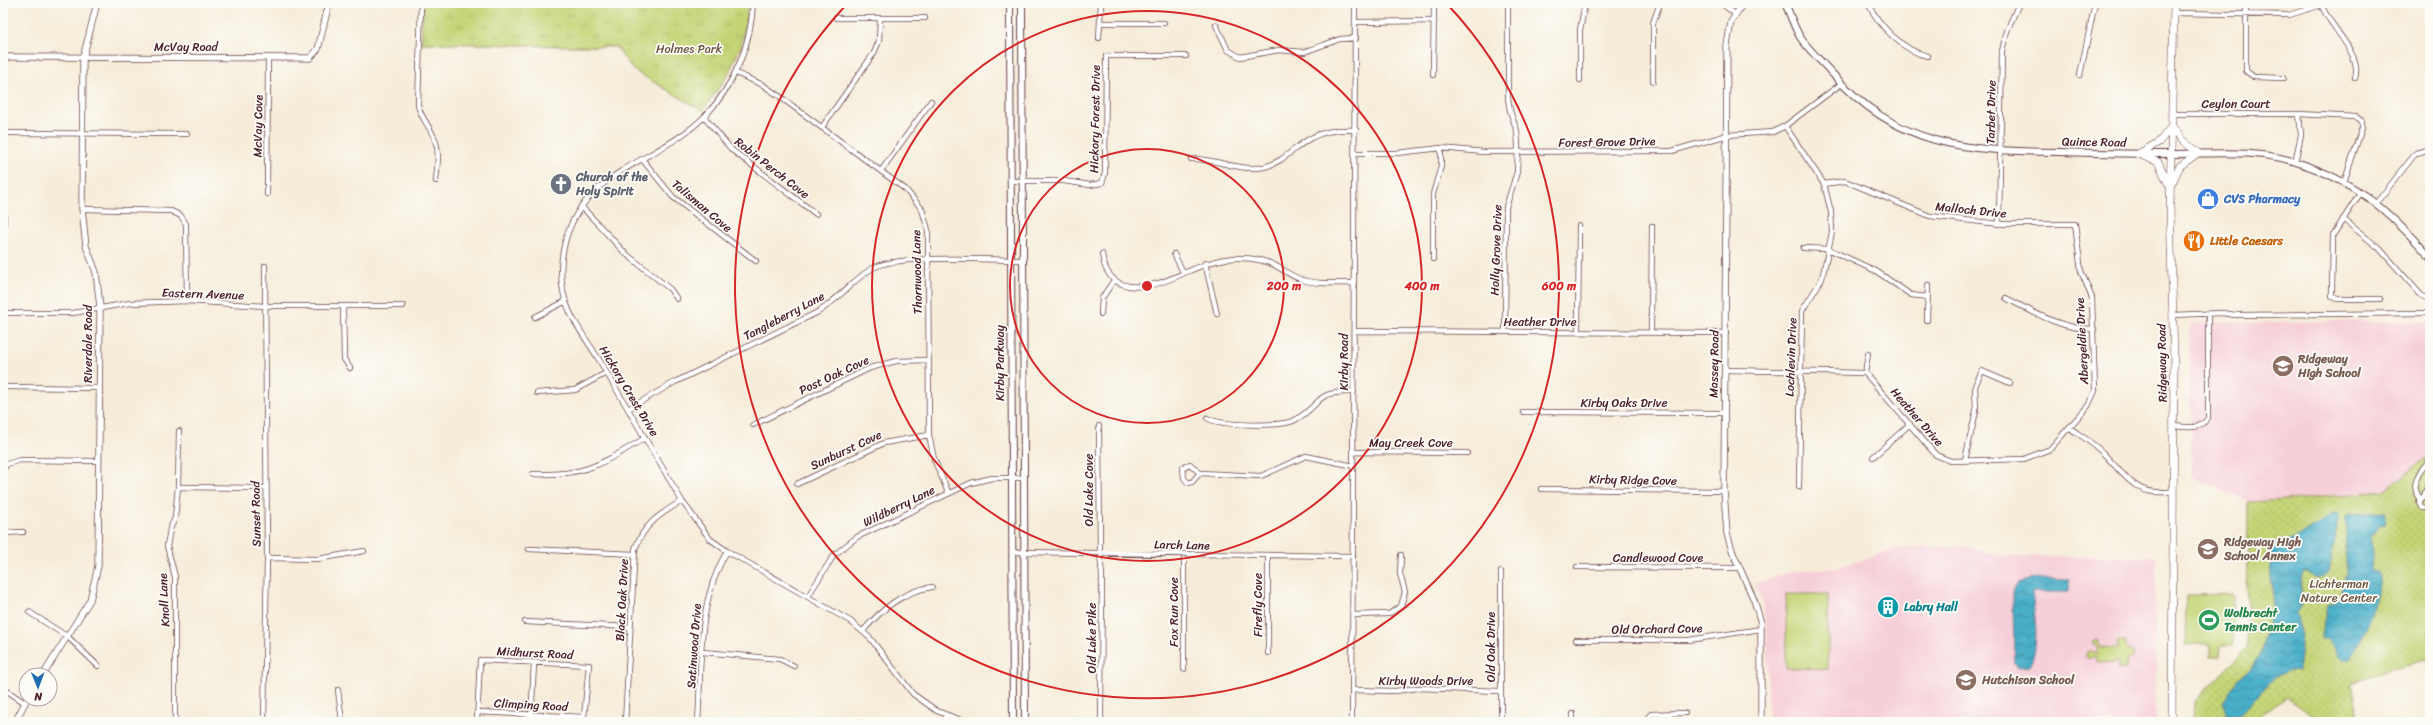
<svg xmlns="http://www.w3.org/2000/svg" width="2433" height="725" viewBox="0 0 2433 725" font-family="Sriracha,sans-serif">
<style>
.built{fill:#f6cfd8}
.grass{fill:url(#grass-tufts);stroke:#877a50}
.park{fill:url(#park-dots);stroke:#877a50}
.garden{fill:#c4d476;stroke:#877a50}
.water{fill:url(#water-waves);stroke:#4a677a}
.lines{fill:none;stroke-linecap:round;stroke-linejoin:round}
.minor-casing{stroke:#643e45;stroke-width:6}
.tertiary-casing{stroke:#643e45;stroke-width:7}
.secondary-casing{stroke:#643e45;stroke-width:8}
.primary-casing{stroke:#643e45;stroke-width:8}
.minor{stroke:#fff;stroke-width:4.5}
.tertiary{stroke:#fff;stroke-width:5.5}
.secondary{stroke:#fff;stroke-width:6}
.primary{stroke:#fff;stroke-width:7}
.ring{fill:none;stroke:#d62828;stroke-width:2}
.labels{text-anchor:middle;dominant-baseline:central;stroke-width:3.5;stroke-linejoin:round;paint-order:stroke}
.street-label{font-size:12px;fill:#4a1f2b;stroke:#fdfcf7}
.park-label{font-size:12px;fill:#6f5542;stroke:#fdfcf7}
.worship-label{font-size:12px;font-weight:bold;fill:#5b616d;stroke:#fdfcf7;text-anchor:start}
.shop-label{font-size:12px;font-weight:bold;fill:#366cbe;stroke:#fdfcf7;text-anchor:start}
.food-label{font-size:12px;font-weight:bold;fill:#c56008;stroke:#fdfcf7;text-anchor:start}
.education-label{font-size:12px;font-weight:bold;fill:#785e54;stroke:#fdfcf7;text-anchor:start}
.culture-label{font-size:12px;font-weight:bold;fill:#0d838f;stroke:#fdfcf7;text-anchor:start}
.leisure-label{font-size:12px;font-weight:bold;fill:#27864d;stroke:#fdfcf7;text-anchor:start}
.centre{fill:#d62828;stroke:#fdfcf7;stroke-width:2}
.ring-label{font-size:12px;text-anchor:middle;font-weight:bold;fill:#d62828;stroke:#fdfcf7;stroke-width:3.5;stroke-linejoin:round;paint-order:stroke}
</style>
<defs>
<pattern id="grass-tufts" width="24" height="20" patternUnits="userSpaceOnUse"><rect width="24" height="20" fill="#c4d476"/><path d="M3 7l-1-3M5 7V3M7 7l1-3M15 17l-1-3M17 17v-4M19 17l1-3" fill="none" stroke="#aab666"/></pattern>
<pattern id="park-dots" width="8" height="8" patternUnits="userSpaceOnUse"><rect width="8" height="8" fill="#c4d476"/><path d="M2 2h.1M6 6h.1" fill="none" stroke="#aab666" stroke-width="1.8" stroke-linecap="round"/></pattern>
<pattern id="water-waves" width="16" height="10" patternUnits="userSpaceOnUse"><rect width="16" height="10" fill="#49afc9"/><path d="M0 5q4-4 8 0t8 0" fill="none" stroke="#3f8ea3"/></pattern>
</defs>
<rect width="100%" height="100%" fill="#fdfcf7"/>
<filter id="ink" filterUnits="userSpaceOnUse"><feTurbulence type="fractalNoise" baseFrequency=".025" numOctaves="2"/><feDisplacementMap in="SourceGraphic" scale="8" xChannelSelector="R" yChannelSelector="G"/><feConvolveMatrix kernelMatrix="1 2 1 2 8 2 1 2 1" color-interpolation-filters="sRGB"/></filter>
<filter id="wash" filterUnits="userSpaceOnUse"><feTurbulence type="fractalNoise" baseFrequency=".012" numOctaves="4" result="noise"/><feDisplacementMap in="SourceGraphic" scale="16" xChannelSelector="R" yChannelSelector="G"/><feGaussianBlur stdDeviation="0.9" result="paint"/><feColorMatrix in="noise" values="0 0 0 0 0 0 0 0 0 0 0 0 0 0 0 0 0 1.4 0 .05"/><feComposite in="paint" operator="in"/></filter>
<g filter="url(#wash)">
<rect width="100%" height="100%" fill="#f6ecd9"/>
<!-- built -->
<path class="built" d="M2350,321L2430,322V455L2384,491L2303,499L2248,502L2191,476L2190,323Z
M1962,546L1998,556L2155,557L2156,722H1768L1767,633L1763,603L1754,584L1790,572L1840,567L1899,548Z"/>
<!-- grass -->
<path class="grass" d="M423,3H748V8L741,46L728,75L703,111L633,70L616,47L421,43Z"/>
<!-- park -->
<path class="park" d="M2430,455V659L2390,669L2352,684L2360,722H2321L2286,698L2251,722H2193L2194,702L2247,648L2248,502L2303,499L2384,491Z"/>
<!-- garden -->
<path class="garden" d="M1786,594H1828V669L1786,668Z
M2233,594V645H2221L2220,657H2210V645H2185L2186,595Z
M2099,640V647L2118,648V641H2126V647L2134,654L2133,658L2126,663V669H2118V662L2097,663V656L2089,659L2086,657V653L2088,651L2097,654V646L2093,645V641Z"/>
<!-- water -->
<path class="water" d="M2386,512L2385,523L2380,524L2371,536L2373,548L2371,570L2378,573C2385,594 2360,638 2351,659L2342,661L2337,657L2335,649L2328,639H2321L2328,606L2339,599L2346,572V517L2350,514Z
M2337,514L2339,516L2329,573L2323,578H2318L2307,571L2303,572C2296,590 2308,596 2296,614L2302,635L2298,672C2295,672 2289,670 2286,672C2264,678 2249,718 2227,717L2223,702L2239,678L2251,669L2261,651L2272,612L2270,544L2293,540L2332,515Z
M2069,580V592H2032C2034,614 2041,646 2029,666L2019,667L2014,663L2013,594C2014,591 2015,586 2019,583C2027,577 2058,580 2069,580Z"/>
</g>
<g filter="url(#ink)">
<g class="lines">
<!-- minor casing -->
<g class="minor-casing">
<path id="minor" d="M421,3L418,105C421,119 431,127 435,140C440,152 437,169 436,181
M753,3C751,45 734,86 705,116C658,163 584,169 565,242C560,261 560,281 565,299C571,320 587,340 598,358C626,406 654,454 682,501L710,539L727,551L850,621L870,638L913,694L937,711L966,722
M1721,3L1735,14
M1868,3C1878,25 1904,52 1928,56
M2246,3V71L2254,77L2283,78
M2321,4C2329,27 2363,54 2355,78
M2174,13L2289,15L2328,3
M836,18H925
M1356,22L1433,21
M1100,23H1164
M1216,25L1228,50L1240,57L1279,50L1304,52L1340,39L1356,38
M1099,38L1101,3
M736,73L763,85L779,96L905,189L922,209L928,230L929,435L934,459L948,492
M1433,75L1434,3
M2080,75L2095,3
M1580,80V30L1585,3
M1653,81V23L1660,3
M2172,114H2299L2356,117L2362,121V128L2344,182
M704,117L732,150L816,214
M1785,126L1824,184L1831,212L1832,232L1822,279L1802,311L1799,487
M822,127L874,53L879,41L880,18
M3,133L187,134
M1356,153H1397L1441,148L1484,152L1672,151L1728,135L1773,132L1785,126L1841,84
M642,159L673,197L756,261
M1191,159C1216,158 1240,172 1264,167C1284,162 1294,147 1311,138C1325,130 1340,129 1356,130
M2295,162L2301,135L2299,114
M881,171L931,101
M1011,181H1064L1090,185L1102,183L1105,173L1106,56H1186
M2361,192L2333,235L2332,296L2337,299H2380
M267,194L268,58
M2377,202L2416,153L2430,149
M581,206L625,253L670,289L677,299
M82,209L171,211L181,216L186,224L187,301
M2343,219L2379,248L2421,295L2430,300
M1999,224L2002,51L2007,31L2019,3
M1803,248L1828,249L1876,271L1911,295L1928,297
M1102,254C1104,270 1111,283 1129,286C1162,291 1192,264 1225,259C1241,257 1261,258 1276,266C1284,270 1291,276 1300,279C1317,285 1336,283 1354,283
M1174,254L1183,272
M1433,259V194L1441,166V148
M3,263L4,212
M1205,263L1217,314
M2006,298C2033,312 2063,330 2094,329
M343,306L344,359L350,368
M3,313H73L130,303L187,301L266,306H403
M1101,314L1102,298L1114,280
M2172,315L2223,313L2235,315L2430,313
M535,317L566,301
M1927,320L1928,285
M1354,331L1726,333
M1505,332L1506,207L1517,172L1518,145L1517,131L1510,111L1508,98V3
M1578,332L1579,226
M1651,332L1652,226
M1726,370L1865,373L1936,455L1951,461L2024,459L2050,449L2088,406L2095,391L2092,298L2081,271L2075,224H1999L1930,216L1845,181L1824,184
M1865,373L1868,354
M3,387L98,388
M537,393L575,390L606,373
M628,409L675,382L818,312C838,300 852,280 873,268C898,254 989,260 1022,260
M1523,412L1725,413
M1207,418C1220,426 1282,427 1295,420C1325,403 1312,391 1354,392
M753,425L870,368L896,361L928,360
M1099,426L1100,554L1102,576L1101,717L1103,722
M2173,426C2186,427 2200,431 2208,418V315
M2070,428C2081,436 2095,444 2105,455C2127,478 2137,498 2174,491
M1354,452L1467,453
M1873,457L1910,424
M1965,460L1976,411L1975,386L1982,371L2010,383
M3,470L7,464L20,460L98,461
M1200,473L1190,464L1183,467L1184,478L1188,483L1192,482L1200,473L1261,476L1306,456L1354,466
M533,474C587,476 601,464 645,438
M797,484L884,443L929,435
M178,487L265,488
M1541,489L1724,491
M2424,496L2430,479
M2430,497L2424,496L2419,502L2422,508L2430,507
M2420,498C2409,485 2420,470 2430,460
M3,533L23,532
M529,549L634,554
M1012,552L1353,556
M1184,555V669
M1268,556V653
M267,558L318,559L364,551
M1577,567L1740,568
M808,596L834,555L857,537L971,483L992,478H1024
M29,612L68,637L98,666
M1353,615L1389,614L1401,606L1405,592L1400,574L1401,555
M525,622L630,627
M863,631C882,609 903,591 932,587
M1576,640H1689L1761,629
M703,652L780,659L794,666
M3,688L25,703
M338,690L342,722
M1352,690L1395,691L1418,688L1500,691
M1573,714V722
M175,722V577L167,546L170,529L175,518L178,487L179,431
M264,722L267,558L265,266
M477,722L480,660L589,665L584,717L477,712
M531,722L534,663
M625,722L635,549C644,524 660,514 682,501
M698,722C702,662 696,604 727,551
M944,722L946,715
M1352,722L1355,3
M1501,722V572
M1647,722L1648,717L1651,714L1685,713"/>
</g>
<!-- tertiary casing -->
<g class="tertiary-casing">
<path id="tertiary" d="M1743,3L1731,22L1727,45L1724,491L1727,534L1733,553L1754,600L1761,623V722
M3,57L310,58L318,49L329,3
M43,675L90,600L98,566L100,307L96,272L86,246L82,209L83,58L97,3
M15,722L27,699"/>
</g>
<!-- secondary casing -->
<g class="secondary-casing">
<path id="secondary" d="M1010,3L1013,722
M1022,3L1025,722
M1785,3C1790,14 1794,27 1800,37C1808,49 1820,60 1830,71C1897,147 1963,151 2059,152C2096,153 2133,154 2170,154C2212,154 2255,149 2296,162C2356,181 2389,211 2430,257"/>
</g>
<!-- primary casing -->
<g class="primary-casing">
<path id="primary" d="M2138,154L2159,142L2172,126L2182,140L2198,153L2180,166L2172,183
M2138,154L2158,162L2169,185
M2172,722L2174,362L2170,206L2174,3"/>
</g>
<!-- minor -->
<use href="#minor" class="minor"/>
<!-- tertiary -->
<use href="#tertiary" class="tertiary"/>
<!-- secondary -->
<use href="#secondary" class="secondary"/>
<!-- primary -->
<use href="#primary" class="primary"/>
</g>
</g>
<!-- distance rings -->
<g class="ring">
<circle cx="1147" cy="286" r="137"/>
<circle cx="1147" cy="286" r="275"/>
<path d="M1448 5A412 412 0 1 1 846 5"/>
</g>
<!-- icons -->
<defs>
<g id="church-disc" transform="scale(1.15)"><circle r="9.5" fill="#6b7280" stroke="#fdfcf7"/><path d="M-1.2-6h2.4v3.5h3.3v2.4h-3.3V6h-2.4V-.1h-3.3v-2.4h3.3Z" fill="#fff"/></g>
<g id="shop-disc" transform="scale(1.15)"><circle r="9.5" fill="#3f7fe0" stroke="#fdfcf7"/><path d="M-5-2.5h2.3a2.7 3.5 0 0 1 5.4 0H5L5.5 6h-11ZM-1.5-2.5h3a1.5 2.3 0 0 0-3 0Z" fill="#fff"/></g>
<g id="restaurant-disc" transform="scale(1.15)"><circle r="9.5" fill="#e8710a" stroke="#fdfcf7"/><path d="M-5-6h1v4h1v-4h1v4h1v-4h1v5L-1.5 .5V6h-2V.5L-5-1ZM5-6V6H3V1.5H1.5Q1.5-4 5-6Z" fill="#fff"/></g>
<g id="school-disc" transform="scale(1.15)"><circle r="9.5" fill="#8d6e63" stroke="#fdfcf7"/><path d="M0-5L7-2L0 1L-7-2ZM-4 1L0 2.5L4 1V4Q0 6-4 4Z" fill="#fff"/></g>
<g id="building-disc" transform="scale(1.15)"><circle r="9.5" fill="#0f9aa8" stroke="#fdfcf7"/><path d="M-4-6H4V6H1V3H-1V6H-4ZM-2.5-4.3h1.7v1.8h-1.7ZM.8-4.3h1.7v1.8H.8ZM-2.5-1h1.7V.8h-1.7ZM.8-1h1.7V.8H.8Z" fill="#fff"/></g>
<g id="stadium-disc" transform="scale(1.15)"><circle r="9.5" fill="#2e9e5b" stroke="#fdfcf7"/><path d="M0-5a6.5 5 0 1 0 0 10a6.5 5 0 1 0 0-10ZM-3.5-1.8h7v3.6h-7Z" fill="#fff"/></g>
</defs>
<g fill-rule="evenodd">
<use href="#church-disc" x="561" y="184"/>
<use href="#shop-disc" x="2208" y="199"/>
<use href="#restaurant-disc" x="2194" y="241"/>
<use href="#school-disc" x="2283" y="366"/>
<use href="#school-disc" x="2208" y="549"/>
<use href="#building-disc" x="1888" y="607"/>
<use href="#stadium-disc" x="2209" y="620"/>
<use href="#school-disc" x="1966" y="680"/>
</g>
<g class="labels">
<!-- street labels -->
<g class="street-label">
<text x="186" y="47">McVay Road</text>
<text x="2236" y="104">Ceylon Court</text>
<text transform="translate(1991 112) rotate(-89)">Tarbet Drive</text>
<text transform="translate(1095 119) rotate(-89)">Hickory Forest Drive</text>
<text transform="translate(258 126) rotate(-89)">McVay Cove</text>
<text transform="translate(1607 142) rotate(-1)">Forest Grove Drive</text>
<text transform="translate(2094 142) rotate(1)">Quince Road</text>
<text transform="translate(772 168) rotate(38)">Robin Perch Cove</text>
<text transform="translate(702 206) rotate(40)">Talisman Cove</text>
<text transform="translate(1971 210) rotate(6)">Malloch Drive</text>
<text transform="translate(1496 250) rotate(-88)">Holly Grove Drive</text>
<text transform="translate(917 272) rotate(-91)">Thornwood Lane</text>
<text transform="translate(203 294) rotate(2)">Eastern Avenue</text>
<text transform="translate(784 316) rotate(-28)">Tangleberry Lane</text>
<text x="1540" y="322">Heather Drive</text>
<text transform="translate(2082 341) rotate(-93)">Abergeldie Drive</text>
<text transform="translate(88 344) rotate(-90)">Riverdale Road</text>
<text transform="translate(1791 357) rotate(-88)">Lochlevin Drive</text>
<text transform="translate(1344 362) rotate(-90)">Kirby Road</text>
<text transform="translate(1000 363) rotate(-90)">Kirby Parkway</text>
<text transform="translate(2162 363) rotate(-91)">Ridgeway Road</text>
<text transform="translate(1714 364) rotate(-89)">Massey Road</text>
<text transform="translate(834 375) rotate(-25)">Post Oak Cove</text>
<text transform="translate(629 391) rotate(59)">Hickory Crest Drive</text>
<text x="1624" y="403">Kirby Oaks Drive</text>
<text transform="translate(1917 417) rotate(49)">Heather Drive</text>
<text x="1411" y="443">May Creek Cove</text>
<text transform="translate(846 450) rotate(-25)">Sunburst Cove</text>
<text transform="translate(1633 480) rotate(1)">Kirby Ridge Cove</text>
<text transform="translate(1089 490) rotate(-90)">Old Lake Cove</text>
<text transform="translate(899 506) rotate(-26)">Wildberry Lane</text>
<text transform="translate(256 514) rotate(-91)">Sunset Road</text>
<text transform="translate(1182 545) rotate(1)">Larch Lane</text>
<text x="1658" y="558">Candlewood Cove</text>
<text transform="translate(164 600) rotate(-93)">Knoll Lane</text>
<text transform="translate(622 600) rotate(-87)">Black Oak Drive</text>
<text transform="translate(1258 605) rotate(-90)">Firefly Cove</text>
<text transform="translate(1174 612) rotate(-90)">Fox Run Cove</text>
<text transform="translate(1657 629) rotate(-1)">Old Orchard Cove</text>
<text transform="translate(1092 638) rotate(-90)">Old Lake Pike</text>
<text transform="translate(694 646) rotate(-86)">Satinwood Drive</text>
<text transform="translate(1491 647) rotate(-90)">Old Oak Drive</text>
<text transform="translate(535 653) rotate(3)">Midhurst Road</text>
<text x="1426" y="681">Kirby Woods Drive</text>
<text transform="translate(531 705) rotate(3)">Climping Road</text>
</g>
<!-- park labels -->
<g class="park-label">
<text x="689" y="49">Holmes Park</text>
<text x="2339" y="584">Lichterman<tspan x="2339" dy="14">Nature Center</tspan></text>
</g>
<!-- worship labels -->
<g class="worship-label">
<text x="576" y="177">Church of the<tspan x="576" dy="14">Holy Spirit</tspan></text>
</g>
<!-- shop labels -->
<g class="shop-label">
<text x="2224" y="199">CVS Pharmacy</text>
</g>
<!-- food labels -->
<g class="food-label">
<text x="2210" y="241">Little Caesars</text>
</g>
<!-- education labels -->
<g class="education-label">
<text x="2298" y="359">Ridgeway<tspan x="2298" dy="14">High School</tspan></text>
<text x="2224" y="542">Ridgeway High<tspan x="2224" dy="14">School Annex</tspan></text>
<text x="1982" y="680">Hutchison School</text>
</g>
<!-- culture labels -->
<g class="culture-label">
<text x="1904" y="607">Labry Hall</text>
</g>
<!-- leisure labels -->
<g class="leisure-label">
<text x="2224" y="613">Wolbrecht<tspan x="2224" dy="14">Tennis Center</tspan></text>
</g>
</g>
<circle cx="1147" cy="286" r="6" class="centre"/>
<g class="ring-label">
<text x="1284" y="290">200 m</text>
<text x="1422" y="290">400 m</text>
<text x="1559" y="290">600 m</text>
</g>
<!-- margin -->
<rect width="2433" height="725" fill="none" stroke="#fdfcf7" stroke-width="16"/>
<!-- north arrow -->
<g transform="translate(38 687) rotate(179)"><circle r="19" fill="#fdfcf7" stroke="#b5a4a5"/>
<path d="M0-3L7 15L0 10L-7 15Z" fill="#1f6fb2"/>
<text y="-6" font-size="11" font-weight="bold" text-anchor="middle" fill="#4a1f2b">N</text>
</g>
</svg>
